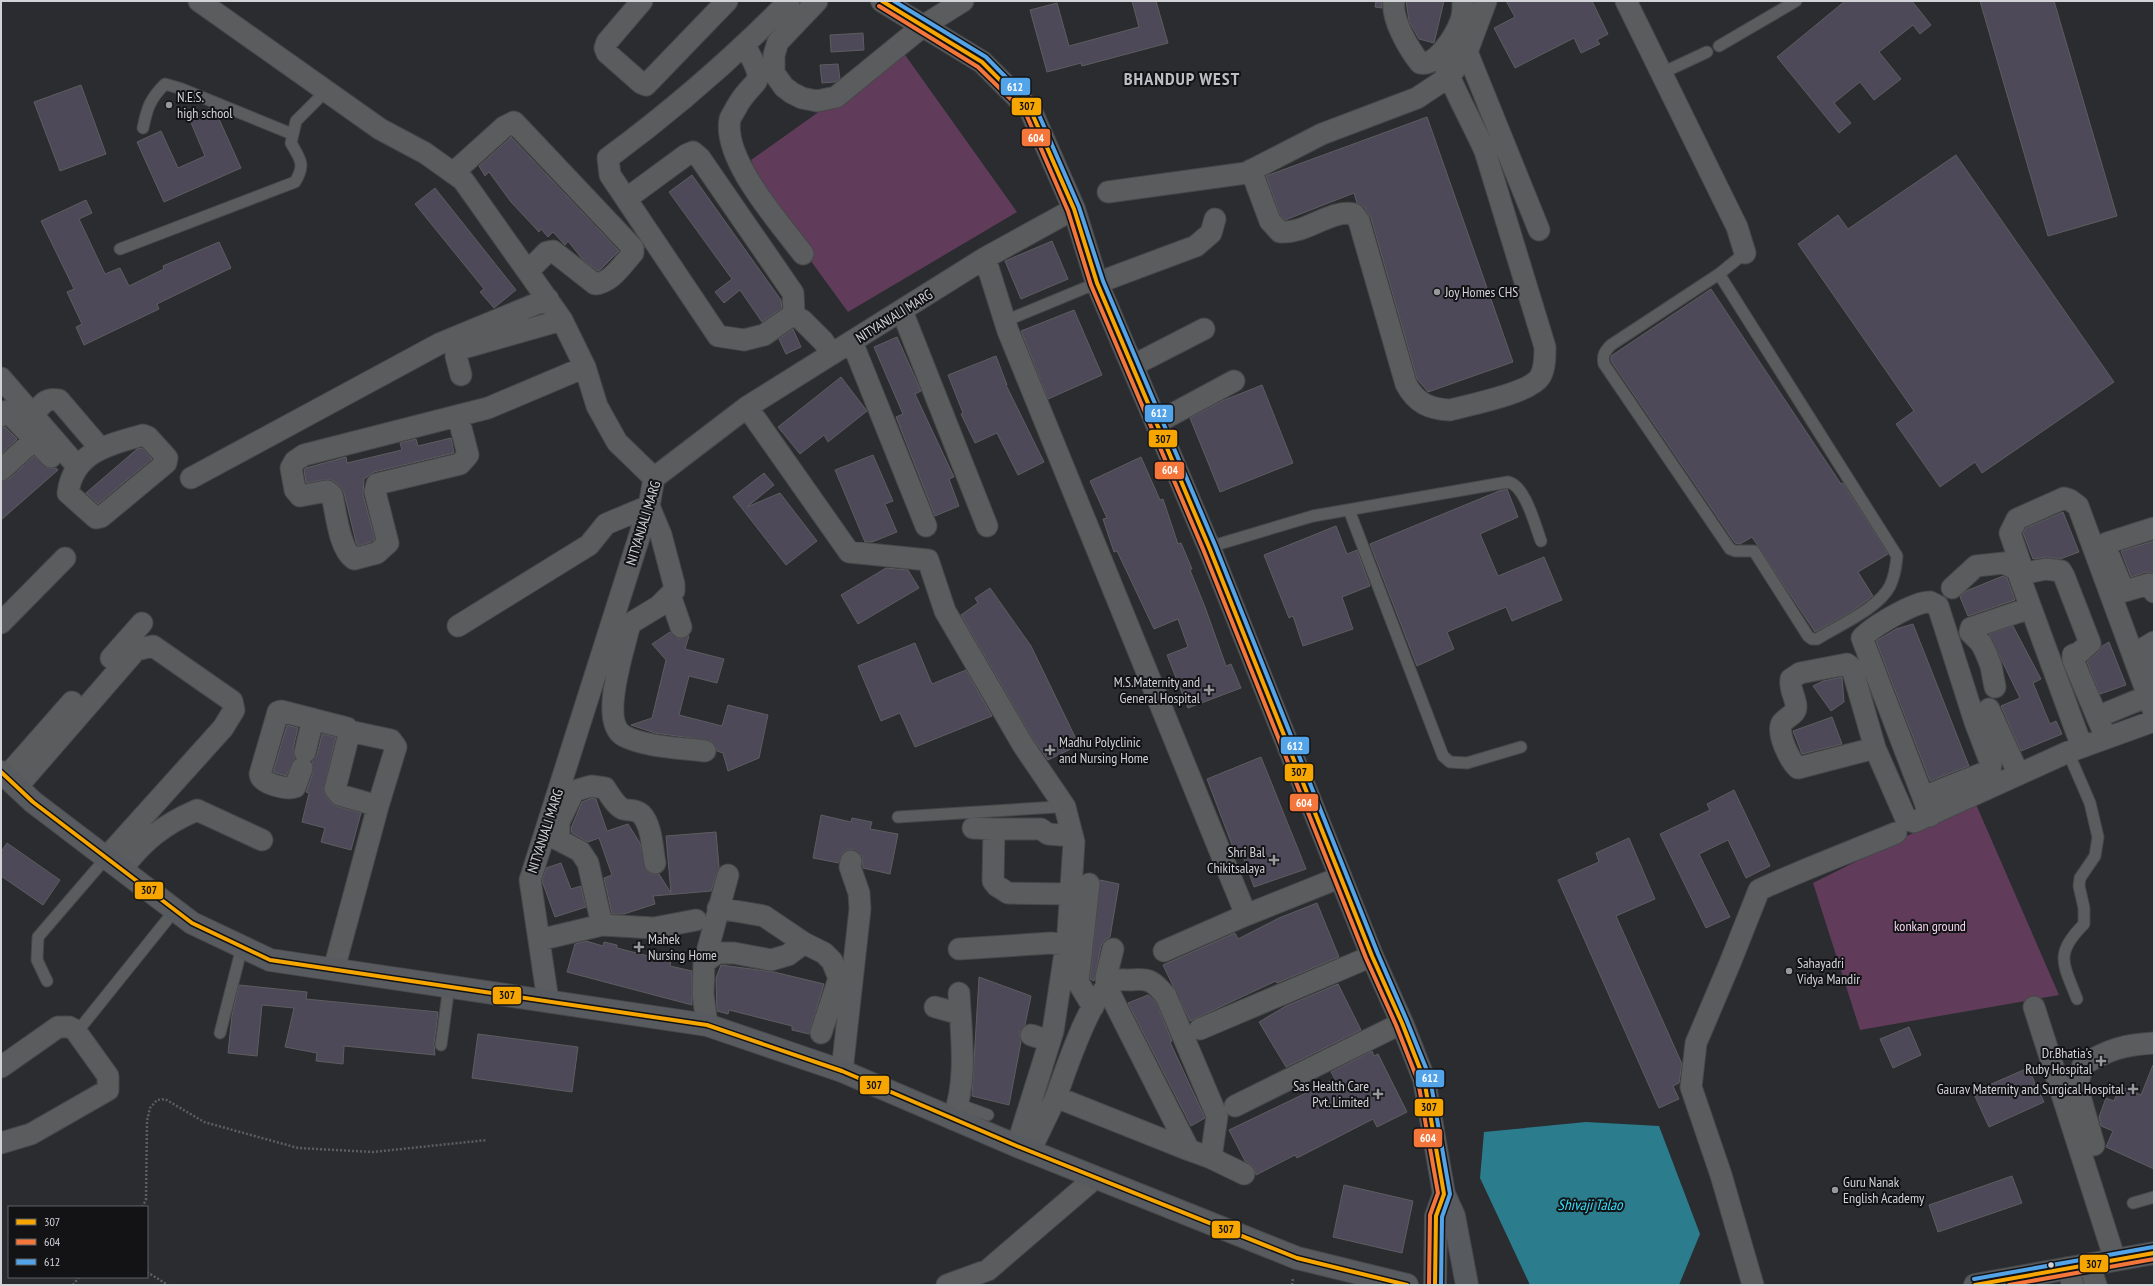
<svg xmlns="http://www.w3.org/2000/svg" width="2155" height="1286" viewBox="0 0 2155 1286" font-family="'PT Sans Narrow',sans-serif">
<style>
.green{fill:#603c5a}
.water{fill:#2b7c8c}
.building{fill:#4e4958;stroke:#5d5d60}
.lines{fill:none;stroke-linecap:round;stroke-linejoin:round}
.lane-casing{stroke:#464749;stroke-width:13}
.street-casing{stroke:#464749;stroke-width:23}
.secondary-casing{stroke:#464749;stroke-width:24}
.path{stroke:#5e5e60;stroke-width:2.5;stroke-dasharray:2 2;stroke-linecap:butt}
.lane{stroke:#5b5c5e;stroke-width:11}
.street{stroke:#5b5c5e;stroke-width:21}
.secondary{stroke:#575b5f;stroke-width:22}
.bus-1-casing{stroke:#131316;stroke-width:7}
.bus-2-casing{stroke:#131316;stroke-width:7}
.bus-3-casing{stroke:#131316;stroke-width:7}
.bus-1{stroke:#f7a600;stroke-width:4}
.bus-2{stroke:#f5763a;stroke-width:4}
.bus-3{stroke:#53a3e8;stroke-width:4}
.poi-dot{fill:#97999c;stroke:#131316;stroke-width:1.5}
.bus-dot{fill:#d2d3d7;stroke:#131316;stroke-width:1.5}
.labels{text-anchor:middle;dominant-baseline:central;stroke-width:4;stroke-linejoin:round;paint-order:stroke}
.poi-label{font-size:14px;fill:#d2d3d7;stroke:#131316;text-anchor:start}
.street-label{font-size:14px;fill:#d2d3d7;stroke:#131316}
.park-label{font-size:14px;fill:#f6d3ef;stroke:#131316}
.water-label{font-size:15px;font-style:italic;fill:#34dffd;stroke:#131316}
.district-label{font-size:18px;font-weight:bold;letter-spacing:1px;fill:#bcbec5;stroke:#131316}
.line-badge{stroke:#131316;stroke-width:1.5}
.badge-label{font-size:11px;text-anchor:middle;font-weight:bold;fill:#fff}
.pale-badge-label{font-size:11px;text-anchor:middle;font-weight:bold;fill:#111}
</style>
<rect width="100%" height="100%" fill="#2a2c2f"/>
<!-- green -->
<path class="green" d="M903,52L1017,212L848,312L762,194L751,160Z
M1975,802L2059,995L1860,1030L1813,883Z"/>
<!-- water -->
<path class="water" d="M1586,1122L1659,1126L1700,1234L1679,1285H1530L1480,1178L1484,1132Z"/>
<!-- building -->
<path class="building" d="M1132,1H1156L1168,43L1082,66L1081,63L1047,72L1030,10L1057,3L1069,46L1139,27Z
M1376,1H1382V8L1375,7Z
M1406,1H1444L1434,43L1419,39L1409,21Z
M1506,1H1592L1608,34L1597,40L1600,44L1581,53L1574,38L1515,68L1494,28L1515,17Z
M1845,1H1912L1931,25L1920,34L1913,25L1879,52L1901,79L1874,100L1860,82L1834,103L1851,123L1839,133L1777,57Z
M1980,1H2054L2117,216L2048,236Z
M863,33L864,50L831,52L830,35Z
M838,64L840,79L835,82L822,83L820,65Z
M81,85L106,154L60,171L34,102Z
M211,108L215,110L241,168L164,202L137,142L161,131L178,168L205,156L189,118Z
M1427,117L1513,362L1428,392L1417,379L1371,218L1364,207L1357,203L1354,193L1285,220L1280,215L1266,176Z
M511,137L619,251L600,270L598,271L583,260L568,241L565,245L553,232L548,237L541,229L539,232L511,202L489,172L485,176L479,166Z
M1956,155L2114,382L1982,473L1975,462L1940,487L1896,424L1914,411L1798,244L1838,215L1848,229Z
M692,175L781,300L782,308L762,322L740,290L724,303L715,292L732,279L669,192Z
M435,188L516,290L494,308L480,292L484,289L415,204Z
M86,200L92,213L79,219L105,274L120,268L129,286L164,269L163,266L219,242L231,268L157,304L159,309L84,345L76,327L82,324L67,292L74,289L41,221Z
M1052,241L1068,279L1021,299L1005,261Z
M1711,289L1841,484L1843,483L1888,554L1858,572L1873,596L1854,610L1815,632L1752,537L1740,544L1735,543L1611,361V356Z
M1074,310L1102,375L1048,399L1021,331Z
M793,329L801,347L786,354L779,339Z
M897,337L921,391L915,394L954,477L949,479L959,506L935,516L896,417L903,414L874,347Z
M996,356L1007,385H1006L1044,462L1018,475L997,433L975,443L961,414L963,413L948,375Z
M841,377L867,411L828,442L824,435L800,454L778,427Z
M1262,385L1293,463L1220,492L1190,418L1222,401Z
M5,427L17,439L1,454V428Z
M451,438L454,453L374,472L364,479L363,495L375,539L371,542L358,546L356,542L344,493L340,486L330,479L306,483L304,470L306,468L346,457L347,463L402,450L400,443L416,439L418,446Z
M142,448L152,459L98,504L86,493L137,449Z
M873,455L893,501L885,504L897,532L872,542H865L835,470Z
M34,456L47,468H56L58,470L1,520V482L9,479Z
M1141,457L1160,500L1163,499L1178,544L1181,543L1192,569L1190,570L1205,607L1226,666L1231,664L1241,688L1188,708L1167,655L1188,647L1178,619L1154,629L1117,551L1114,552L1103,519L1107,518L1090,481Z
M764,473L774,485L747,507L780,493L817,541L786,565L733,497Z
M1507,489L1518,517L1480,534L1498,576L1544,557L1562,600L1512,621L1506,607L1447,632L1454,649L1417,666L1370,544L1499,491Z
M2063,512L2079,552L2060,559L2047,557L2033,559L2023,533L2026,528Z
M1336,526L1347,554L1357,550L1370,586L1342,597L1353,629L1303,646L1293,616L1289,618L1264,555Z
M2154,541V573L2146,572L2131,577L2121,551Z
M886,568L908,570L919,588L858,624L841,595Z
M2003,576L2007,578L2015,600L1968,616L1960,597L1966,591Z
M990,588L1031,646L1079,745L1048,760L1033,739L961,615L978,603L975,598Z
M1913,624L1969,766L1930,781L1876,641L1896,629Z
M2013,626L2041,679L2033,683L2050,724L2056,721L2062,734L2021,751L2001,706L2020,698L1989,634Z
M670,632L679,639L689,636L685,649L724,659L717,683L689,676L679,715L722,726L728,705L768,715L759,758L728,771L723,753L717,751L712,741L655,733L631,725L652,718L666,660L652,644Z
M2109,642L2126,685L2100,694L2087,662L2098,652L2102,646Z
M915,643L932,684L966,670L992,716L915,747L900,713L881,721L858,666Z
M1842,677L1844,702L1831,711L1813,686L1823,681Z
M1832,717L1842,744L1802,754L1793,731Z
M287,725L298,728L293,749L295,758L286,776L273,772Z
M322,734L336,737L323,792L331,803L336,806L361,813L351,850L321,842L325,828L302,822L309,793L306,792L313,772L312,761L317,755Z
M1261,757L1306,869L1254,887L1240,848L1234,850L1207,779Z
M1734,790L1770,866L1746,878L1728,840L1699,854L1730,917L1706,928L1660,834L1710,810L1707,804Z
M592,798L596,799L607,831L628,824L640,843L646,870L651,874H659L671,893L666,836L716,832L719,867L711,891L653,896L655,904L624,914H612L604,878L612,875L599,838L588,842L572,833L571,828L582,802Z
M821,815L851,822L852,818L872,822L870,829L898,834L890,874L863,868L862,856L853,849L847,850L842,853L839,863L813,858Z
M1629,838L1655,899L1616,916L1682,1064L1679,1083L1673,1086L1679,1099L1659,1108L1558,880L1599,862L1596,853Z
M7,843L60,880L43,905L1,876V852Z
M561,863L571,889L581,886L586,907L555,917L542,881L546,868Z
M1100,880L1119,884L1110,937L1105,940L1101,946L1094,981L1090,979Z
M1317,903L1339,957L1277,983L1276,981L1190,1021L1163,965L1235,933L1238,939L1279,918Z
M586,941L603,946L604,942L617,945V948L656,958L657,956L671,960L670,966L692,971V1005L567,972L575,944Z
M721,965L774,972L824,984L809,1034L792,1030V1026L729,1010L728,1014L717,1011L716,978Z
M979,977L1031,996L1025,1025L1019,1032L1021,1042L1009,1105L972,1096Z
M1338,984L1361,1030L1286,1067L1259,1022L1286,1006Z
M239,985L307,992L306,999L438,1012L434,1044L435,1055L344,1046L343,1064L316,1061L317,1053L285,1047L294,1008L262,1005L257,1056L228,1053L232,1015Z
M1148,995L1156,1002L1172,1041L1170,1042L1205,1118L1191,1126L1128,1003Z
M1909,1027L1921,1055L1893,1068L1880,1039Z
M478,1034L578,1047L572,1092L472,1078Z
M1372,1051L1374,1056L1378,1054L1407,1112L1377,1127L1373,1119L1297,1158L1295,1155L1256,1175L1254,1167L1245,1161L1229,1130L1335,1079L1331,1072Z
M2153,1065H2154V1169L2106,1147L2113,1131L2101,1126L2099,1117L2106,1098L2114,1101L2120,1086L2141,1095Z
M2028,1068L2044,1102L1989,1127L1973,1092Z
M2012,1176L2022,1203L1938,1232L1929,1205Z
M1344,1185L1413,1201L1402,1253L1333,1237Z"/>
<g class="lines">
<!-- lane casing -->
<g class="lane-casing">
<path id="lane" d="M1719,46L1796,1
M1662,73L1707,52
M143,128C147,108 150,99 165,84L182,89L292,134
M120,249L295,182C306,164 300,159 291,143L296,121L327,90
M1719,274L1897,556C1896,566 1895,576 1890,586C1878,609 1839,625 1817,639H1812L1808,636L1754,551H1735L1730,549L1604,364C1602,355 1605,351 1611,345L1719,274L1745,253
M1005,321L1097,283
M1349,510L1443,756L1450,762L1467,763L1521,747
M1209,547L1313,516L1508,482C1525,485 1535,525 1541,541
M2068,752L2090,803L2098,837L2095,856L2080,878L2079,886L2084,908V924C2054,954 2063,963 2077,999
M898,817L1056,807
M47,981L37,960L38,937L106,858
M81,1027L175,910
M220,1033L242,947
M441,1045L449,986
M958,1104L988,1115
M2133,1203L2154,1197"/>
</g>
<!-- street casing -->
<g class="street-casing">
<path id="street" d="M199,1L380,129L425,153L463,180L562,320L585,367L597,406L617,442L654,478
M642,1L607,42L605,48L607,53L641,83L646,85L727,1
M817,1L778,42L774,55V73L784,87L792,93L802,98L817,101L836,97L923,26L963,1
M1394,1C1391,19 1409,49 1420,63C1437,67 1456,34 1461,20C1463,15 1463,7 1463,1
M1626,1L1737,227L1745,253
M745,46C770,90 754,74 736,108C734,112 731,116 730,119C722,159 780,223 803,254
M1467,52L1539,230
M1251,170L1270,221L1280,232C1307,234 1330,209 1354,214L1359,221L1406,384C1416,403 1429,409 1450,410C1469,405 1530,393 1540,377C1545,369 1545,357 1545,347L1485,151C1470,118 1452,87 1440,54
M453,173L504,127L514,122L633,248V253C622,265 611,283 595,284L553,251L547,252L528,271
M1108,192L1246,173L1322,134L1417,98L1450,76L1467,52L1486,1
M626,199L686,155L693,152L700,158L793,293L794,314L764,335L744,340L718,336L610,175L608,158C673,110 733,58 789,1
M985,258L1008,331L1246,915
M1097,283L1196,246L1211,233L1215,219
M902,311L987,526
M802,320L823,341L832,354
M852,342L926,526
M1132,366L1204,329
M461,375L456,356L460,349L562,320
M1,378L77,466
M747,407L849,552L928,560L945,611L1023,745L1065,807L1074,842L1068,933L1053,1031L1017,1146
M1,416L7,411L51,457
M33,416C41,405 45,397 59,400L100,448
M458,416L468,455L460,464L377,484L375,492L388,543L377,553L354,559C339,549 336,512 332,495L327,491L300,496L295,490L291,468L295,461L304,455L488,408L585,367
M1156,423L1234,381
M143,435L148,437L167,458L166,463L101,517L96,518L68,493C73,452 110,444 143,435Z
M1,470L45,430
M191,478L439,344L548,299
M2154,528L2107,543L2106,548L2122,587L2125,591L2149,584L2154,592
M1952,588L1976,566L2004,563L2017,570L2082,747
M670,595L681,627
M1,623L65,558
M458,626L589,545L606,524L649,506L661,535L674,584V591L659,606L631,623L628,631C623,654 599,722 624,736C645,747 681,748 705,751
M2154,642L2144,648L2154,671
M111,658L142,623
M1847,664L1852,668L1875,748L1798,768C1790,761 1776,733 1782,723C1786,717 1796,715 1796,707C1796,697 1789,690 1791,679L1800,673Z
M1995,687L1991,666L1986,653L1981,643L1970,632L1971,628L2030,608
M1989,709L2018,773
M2097,717L2148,696
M349,731L391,740L396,747L378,806
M2106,738L2073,660V655L2079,653L2090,643L2064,576L2061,571L2046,569L2026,573L2022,568L2010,533L2017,519L2064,498L2070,500L2078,506L2154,712
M1875,748L1906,819L1914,822L2068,752L2154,721
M305,752L313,719
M302,768L295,787C287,790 261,784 260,774L278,712L281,711L347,728L349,734L335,789L340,795L378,806L334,969
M6,777L72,702
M17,787L136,650L153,646L232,701L234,710L223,728L106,858
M1923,797L1986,772L1990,770L1991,764L1975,722L1938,606C1936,605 1932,603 1930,602C1915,601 1872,627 1862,638L1923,797L1930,816
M973,828L994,829
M547,834L580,851L588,863L602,925
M559,840V822L574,791L591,786L605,788C609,794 616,806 623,809C630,811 636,809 641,814C652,825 652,848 655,863
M122,869C144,840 163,825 197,810L262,840
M1089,884L1078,982L1093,1007
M1070,894L1008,893L997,886L993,881L994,829H1041L1048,834L1072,836
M718,908L764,916L804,943L824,953L832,961L839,978L821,1033
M539,940L602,925L654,928L696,920
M959,949L1051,943L1066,945
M1113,949L1106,977L1107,988L1189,1150L1211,1158
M1164,951L1246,915L1341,877
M704,963L717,953H734L771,960L788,955L804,943
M548,1001L530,880L649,506L654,478L747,407L985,258L1074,209
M935,1007L960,1014
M2034,1007L2115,1260
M707,1025L703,994L704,963L728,875
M1200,1029L1372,956
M1031,1035L1050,1041
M1,1067L58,1027H69L75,1030L108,1076V1090L31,1134L1,1143
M842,1071L860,909L859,893L850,867L851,861
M1056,1097C1065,1073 1091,990 1115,981C1119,979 1125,980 1130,980C1150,978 1153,981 1166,996L1217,1116L1211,1158L1244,1174
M1235,1106L1402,1023
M953,1119C968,1079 961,1034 959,993
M2094,1145L2077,1086L2083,1065C2109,1049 2124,1045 2154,1043
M1030,1151L1056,1097L1189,1150
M2089,1264L2096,1285
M2067,1268L2073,1285
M947,1285L988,1270L1095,1178
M1753,1285L1721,1175L1691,1087L1696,1043L1730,963L1759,890C1804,869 1850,852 1896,833"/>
</g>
<!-- secondary casing -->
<g class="secondary-casing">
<path id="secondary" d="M882,1L982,62L1031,111L1074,209L1097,283L1209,547L1372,956L1402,1023L1424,1079L1444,1194L1436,1216L1435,1285
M1,772L33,802L192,923L270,960L707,1025L842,1071L1017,1146L1297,1258L1407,1285
M1444,1194L1454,1216L1467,1285
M1975,1285L2154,1253"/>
</g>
<!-- path -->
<path class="path" d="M142,1207L146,1200L147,1121L150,1108L157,1100L165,1099L204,1122L298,1148L373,1152L487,1140
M147,1272L168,1285
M73,1285L79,1277
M1292,1285L1293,1278"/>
<!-- lane -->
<use href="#lane" class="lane"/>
<!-- street -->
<use href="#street" class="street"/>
<!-- secondary -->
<use href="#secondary" class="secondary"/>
<!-- bus-1 casing -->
<g class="bus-1-casing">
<path id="bus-1" d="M882,1L982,62L1031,111L1074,209L1097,283L1209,547L1372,956L1402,1023L1424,1079L1444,1194L1436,1216L1435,1285
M1,772L33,802L192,923L270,960L707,1025L842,1071L1017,1146L1297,1258L1407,1285
M1975,1285L2154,1253"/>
</g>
<!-- bus-2 casing -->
<g class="bus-2-casing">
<path id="bus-2" d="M879,6L978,67L1026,114L1068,211L1091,285L1203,549L1366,958L1396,1025L1418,1081L1438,1193L1430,1215L1429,1285
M2009,1285L2154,1259"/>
</g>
<!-- bus-3 casing -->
<g class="bus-3-casing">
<path id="bus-3" d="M894,1L986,57L1036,108L1079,207L1103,281L1215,545L1378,954L1407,1021L1430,1078L1450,1194L1442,1217L1441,1285
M1974,1279L2153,1247"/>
</g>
<!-- bus-1 -->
<use href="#bus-1" class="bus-1"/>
<!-- bus-2 -->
<use href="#bus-2" class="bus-2"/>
<!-- bus-3 -->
<use href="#bus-3" class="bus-3"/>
</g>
<!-- markers -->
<g class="poi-dot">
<circle cx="169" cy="105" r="4"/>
<circle cx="1437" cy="292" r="4"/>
<path d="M1207 684h4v4h4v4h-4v4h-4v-4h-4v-4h4z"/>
<path d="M1048 744h4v4h4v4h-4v4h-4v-4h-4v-4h4z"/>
<path d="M1272 854h4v4h4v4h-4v4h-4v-4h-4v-4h4z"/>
<path d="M637 941h4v4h4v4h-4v4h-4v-4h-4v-4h4z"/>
<circle cx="1789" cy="971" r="4"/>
<path d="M2099 1055h4v4h4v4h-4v4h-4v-4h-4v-4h4z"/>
<path d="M2131 1083h4v4h4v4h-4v4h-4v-4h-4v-4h4z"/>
<path d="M1376 1088h4v4h4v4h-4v4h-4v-4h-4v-4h4z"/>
<circle cx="1835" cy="1190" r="4"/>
</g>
<circle class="bus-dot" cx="2051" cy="1265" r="3.5"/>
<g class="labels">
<!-- poi labels -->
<g class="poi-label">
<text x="177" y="97">N.E.S.<tspan x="177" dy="16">high school</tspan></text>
<text x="1445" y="292">Joy Homes CHS</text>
<text x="1200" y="682" text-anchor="end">M.S.Maternity and<tspan x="1200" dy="16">General Hospital</tspan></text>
<text x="1059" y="742">Madhu Polyclinic<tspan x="1059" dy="16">and Nursing Home</tspan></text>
<text x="1265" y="852" text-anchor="end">Shri Bal<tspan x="1265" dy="16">Chikitsalaya</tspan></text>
<text x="648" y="939">Mahek<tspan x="648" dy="16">Nursing Home</tspan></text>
<text x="1797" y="963">Sahayadri<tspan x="1797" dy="16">Vidya Mandir</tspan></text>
<text x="2092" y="1053" text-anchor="end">Dr.Bhatia's<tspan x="2092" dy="16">Ruby Hospital</tspan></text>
<text x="1369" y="1086" text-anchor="end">Sas Health Care<tspan x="1369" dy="16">Pvt. Limited</tspan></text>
<text x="2124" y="1089" text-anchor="end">Gaurav Maternity and Surgical Hospital</text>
<text x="1843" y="1182">Guru Nanak<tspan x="1843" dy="16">English Academy</tspan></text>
</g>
<!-- street labels -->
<g class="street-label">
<text transform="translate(894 316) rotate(-32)">NITYANJALI MARG</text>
<text transform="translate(643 523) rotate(-73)">NITYANJALI MARG</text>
<text transform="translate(545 831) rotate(-72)">NITYANJALI MARG</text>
</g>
<!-- park labels -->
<g class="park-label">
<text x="1930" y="926">konkan ground</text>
</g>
<!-- water labels -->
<g class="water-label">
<text x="1590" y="1204">Shivaji Talao</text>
</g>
<!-- district labels -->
<g class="district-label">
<text x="1182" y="78">BHANDUP WEST</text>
</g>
</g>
<g class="line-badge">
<rect x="1000" y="77" width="31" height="19" rx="4" fill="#53a3e8"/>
<rect x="1011" y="97" width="31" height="19" rx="4" fill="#f7a600"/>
<rect x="1021" y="128" width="30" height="19" rx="4" fill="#f5763a"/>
<rect x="1144" y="404" width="30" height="19" rx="4" fill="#53a3e8"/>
<rect x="1148" y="429" width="30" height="19" rx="4" fill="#f7a600"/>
<rect x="1154" y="461" width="31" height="19" rx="4" fill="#f5763a"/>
<rect x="1280" y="736" width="30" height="19" rx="4" fill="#53a3e8"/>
<rect x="1284" y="763" width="30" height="19" rx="4" fill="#f7a600"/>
<rect x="1289" y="793" width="30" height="19" rx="4" fill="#f5763a"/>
<rect x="134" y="881" width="30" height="19" rx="4" fill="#f7a600"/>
<rect x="492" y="986" width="30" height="19" rx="4" fill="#f7a600"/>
<rect x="1415" y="1069" width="30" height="19" rx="4" fill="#53a3e8"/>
<rect x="859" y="1075" width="31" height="20" rx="4" fill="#f7a600"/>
<rect x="1414" y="1098" width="30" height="19" rx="4" fill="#f7a600"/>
<rect x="1413" y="1128" width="30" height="20" rx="4" fill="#f5763a"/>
<rect x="1211" y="1220" width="30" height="19" rx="4" fill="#f7a600"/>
<rect x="2079" y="1254" width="30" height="19" rx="4" fill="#f7a600"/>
</g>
<g class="badge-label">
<text x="1015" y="91">612</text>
<text x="1036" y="142">604</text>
<text x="1159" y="417">612</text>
<text x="1170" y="474">604</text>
<text x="1295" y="750">612</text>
<text x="1304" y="807">604</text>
<text x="1430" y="1082">612</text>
<text x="1428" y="1142">604</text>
</g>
<g class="pale-badge-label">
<text x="1027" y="110">307</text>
<text x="1163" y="443">307</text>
<text x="1299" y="776">307</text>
<text x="149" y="894">307</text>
<text x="507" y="999">307</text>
<text x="874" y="1089">307</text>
<text x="1429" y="1111">307</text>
<text x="1226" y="1233">307</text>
<text x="2094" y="1268">307</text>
</g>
<!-- border -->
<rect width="2155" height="1286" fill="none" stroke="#d2d3d7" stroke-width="4"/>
<!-- legend -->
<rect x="8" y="1206" width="140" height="72" fill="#131316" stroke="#5f6063"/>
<rect x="16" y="1219" width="20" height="6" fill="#f7a600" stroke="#5f6063"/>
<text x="44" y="1226" font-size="12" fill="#d2d3d7">307</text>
<rect x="16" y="1239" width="20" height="6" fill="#f5763a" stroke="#5f6063"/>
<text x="44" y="1246" font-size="12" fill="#d2d3d7">604</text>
<rect x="16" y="1259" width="20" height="6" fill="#53a3e8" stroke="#5f6063"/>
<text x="44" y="1266" font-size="12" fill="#d2d3d7">612</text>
</svg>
